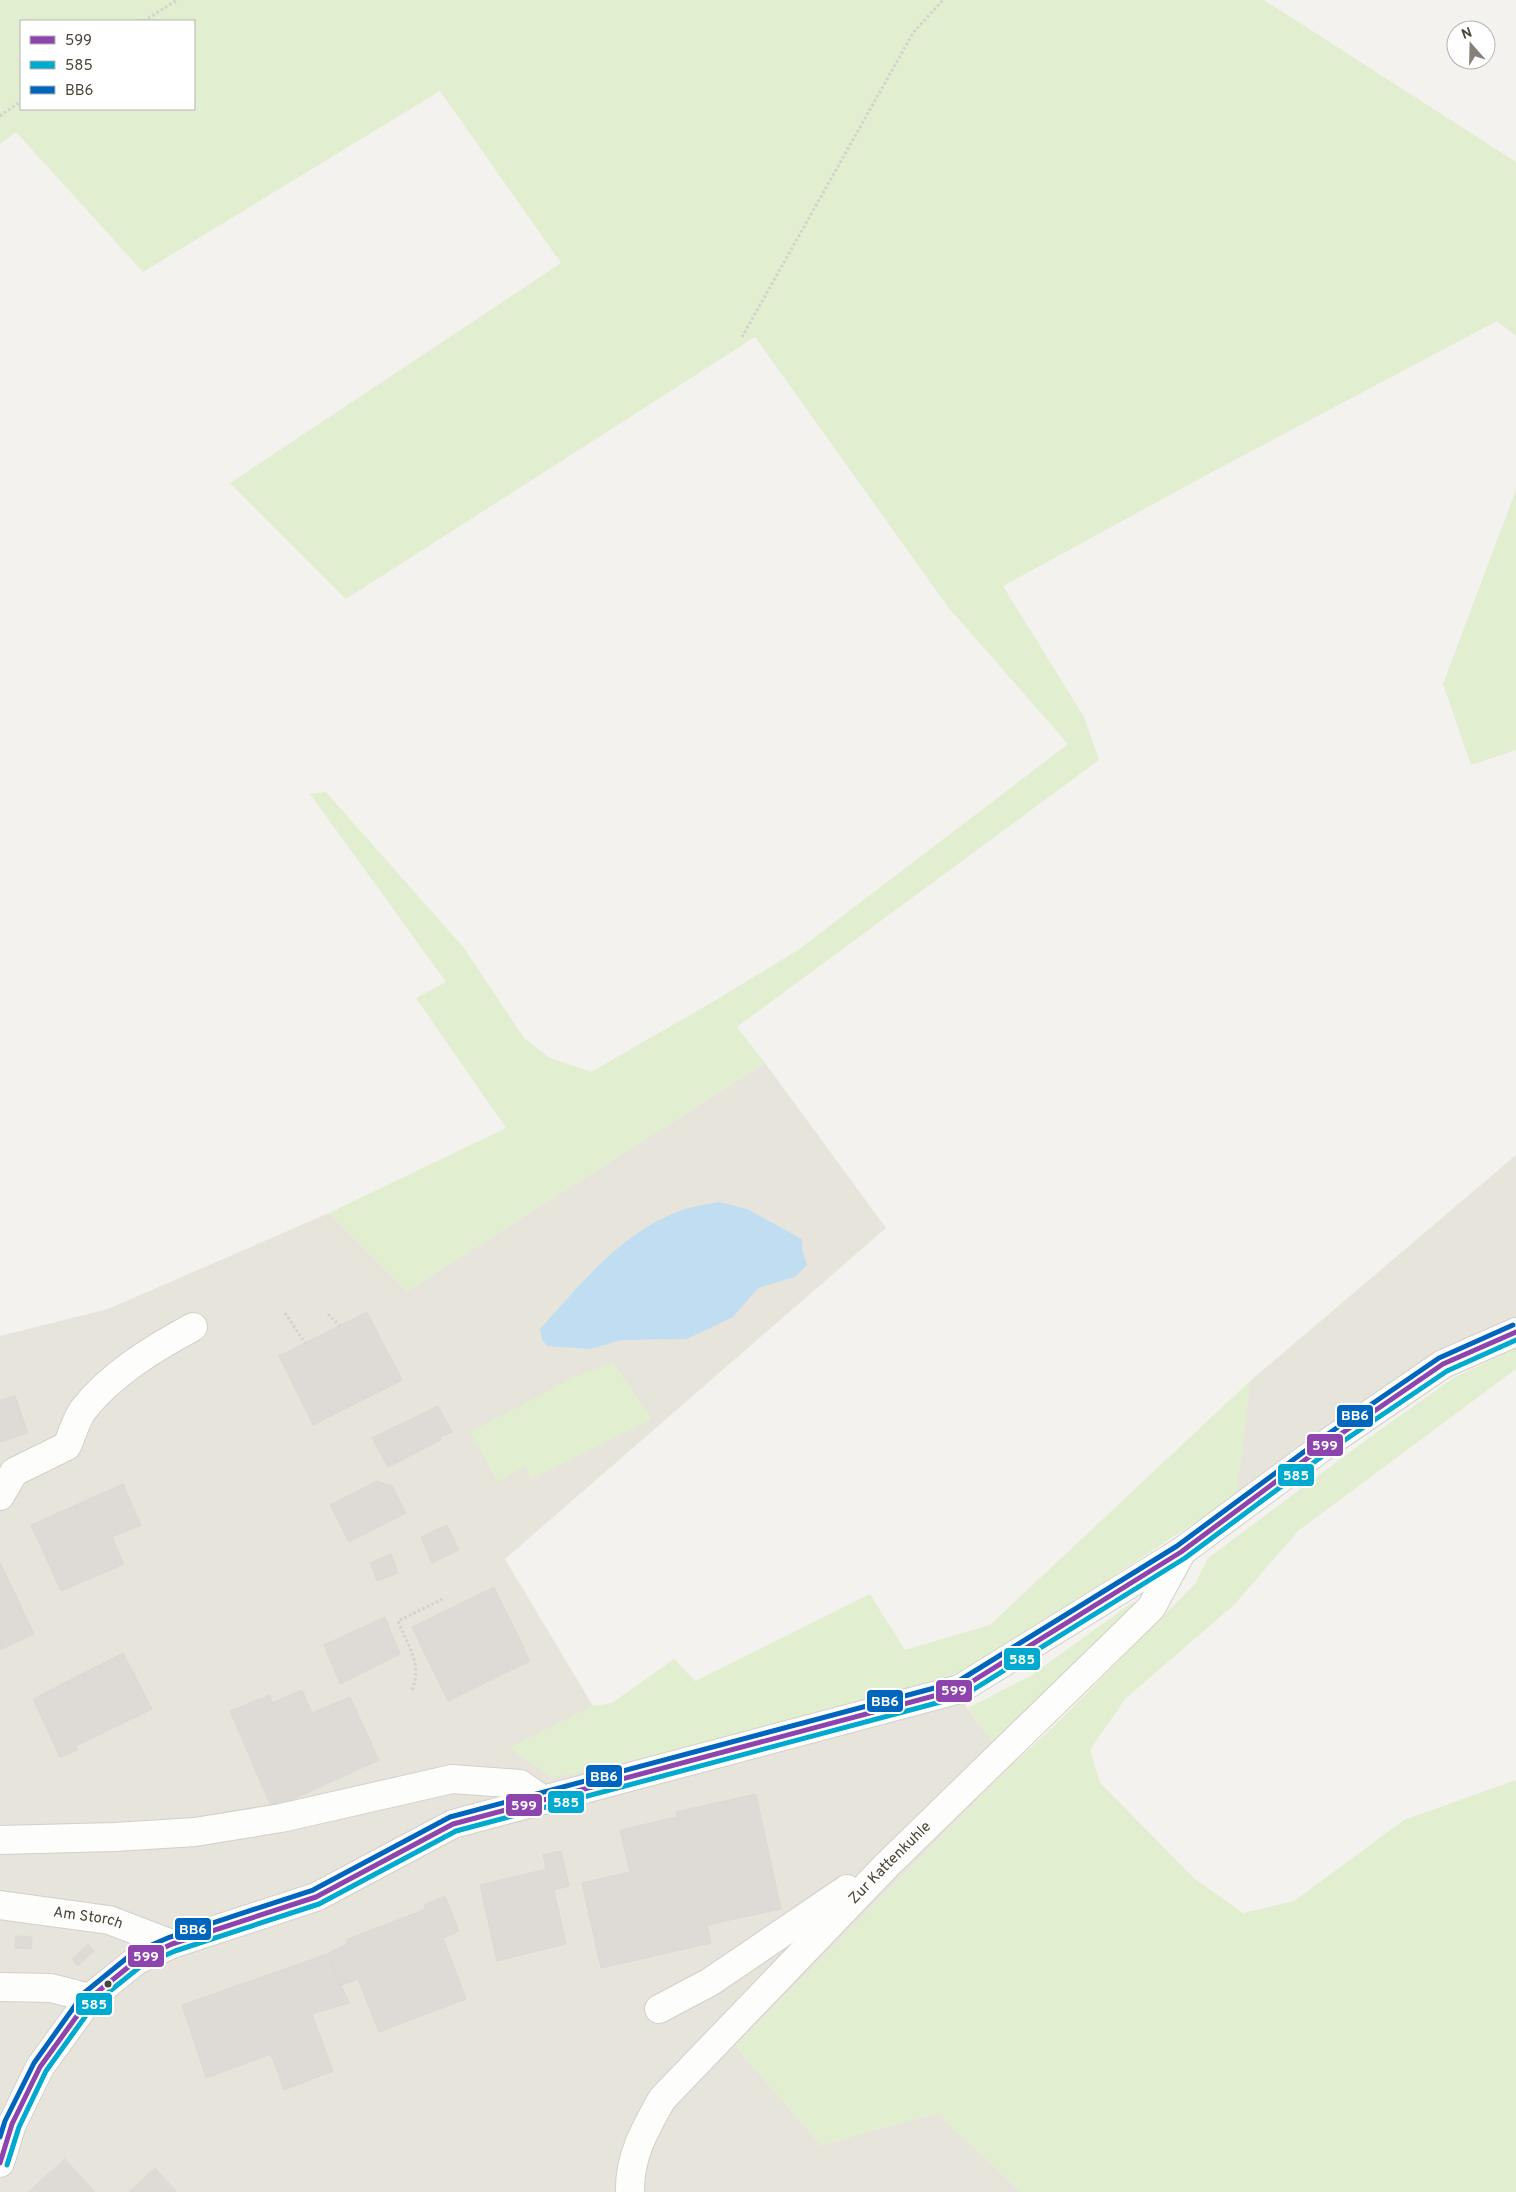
<svg xmlns="http://www.w3.org/2000/svg" width="1516" height="2192" viewBox="0 0 1516 2192" font-family="Overpass,sans-serif">
<style>
.residential{fill:#e7e4dc}
.green{fill:#e1eecf;fill-rule:evenodd}
.water{fill:#c0ddf1}
.building{fill:#dedbd6;stroke:#dcd9d4}
.lines{fill:none;stroke-linecap:round;stroke-linejoin:round}
.minor-casing{stroke:#d2d0cb;stroke-width:30}
.path{stroke:#d3d2cc;stroke-width:3;stroke-dasharray:2.5 2.5;stroke-linecap:butt}
.minor{stroke:#fdfdfc;stroke-width:28}
.bus-1-casing{stroke:#fff;stroke-width:9}
.bus-2-casing{stroke:#fff;stroke-width:9}
.bus-3-casing{stroke:#fff;stroke-width:9}
.bus-1{stroke:#8e44ad;stroke-width:5}
.bus-2{stroke:#00a9ce;stroke-width:5}
.bus-3{stroke:#0065bd;stroke-width:5}
.bus-dot{fill:#4b4439;stroke:#fff;stroke-width:2}
.labels{text-anchor:middle;dominant-baseline:central;stroke-width:4;stroke-linejoin:round;paint-order:stroke}
.street-label{font-size:15px;fill:#4b4439;stroke:#fff}
.line-badge{stroke:#fff;stroke-width:2}
.badge-label{font-size:14px;text-anchor:middle;font-weight:bold;fill:#fff}
</style>
<rect width="100%" height="100%" fill="#f4f2ee"/>
<!-- residential -->
<path class="residential" d="M765,1063L886,1228L505,1559L593,1706L510,1748L949,1683L1010,1766L735,2046L821,2145L937,2113L1021,2192H0V1336L108,1309L329,1213L407,1291Z
M1516,1155V1318L1443,1348L1236,1496L1250,1381Z"/>
<!-- green -->
<path class="green" d="M0,0H1264L1516,162V336L1497,321L1214,471L1003,586L1084,717L1099,760L737,1027L765,1063L407,1291L329,1213L506,1128L416,998L446,982L310,794L326,792L464,948L524,1038L550,1058L591,1072L716,1000L798,950L1068,744L948,607L755,337L346,599L230,483L561,263L440,91L143,272L16,132L0,144ZM21,21H194V109H21Z
M1516,490V750L1471,765L1443,684Z
M1516,1348V1369L1298,1531L1235,1604L1125,1699L1090,1750L1100,1783L1195,1879L1243,1913L1294,1901L1404,1820L1516,1780V2192H1021L937,2113L821,2145L735,2046L1010,1766L1050,1730L1195,1584L1208,1558L1377,1432L1455,1377Z
M613,1362L652,1419L531,1479L525,1466L498,1482L470,1432L576,1376Z
M1250,1381L1236,1496L949,1683L775,1729L553,1778L509,1748L593,1706L612,1703L674,1659L695,1681L870,1594L905,1650L990,1625Z
M1134,1601L1138,1607L995,1746L968,1708L1032,1675Z"/>
<!-- water -->
<path class="water" d="M719,1202L747,1209L802,1239V1249L807,1265L795,1277L758,1288L733,1317L687,1339L621,1340L591,1349L548,1346L542,1340L540,1329C582,1283 623,1230 685,1209C695,1206 708,1204 719,1202Z"/>
<!-- building -->
<path class="building" d="M367,1312L402,1380L313,1425L279,1356Z
M15,1396L28,1433L0,1442V1400Z
M438,1406L452,1432L440,1437L441,1440L388,1467L372,1438Z
M377,1481L393,1487L406,1513L349,1542L330,1505Z
M123,1484L141,1525L112,1537L124,1564L61,1591L31,1525Z
M447,1525L459,1550L432,1563L421,1537Z
M391,1554L398,1573L377,1581L370,1563Z
M0,1562L34,1634L0,1650Z
M494,1587L530,1661L448,1701L412,1627Z
M385,1617L400,1654L340,1684L324,1645Z
M123,1653L152,1709L76,1746L78,1750L60,1757L33,1699Z
M302,1690L312,1713L350,1697L379,1760L272,1809L230,1711L270,1695L272,1703Z
M756,1794L781,1909L707,1925L711,1943L601,1968L582,1883L630,1872L620,1830L677,1817L676,1812Z
M561,1851L569,1886L554,1890L566,1944L497,1961L480,1885L546,1869L543,1855Z
M445,1896L459,1931L443,1938L466,1999L379,2032L358,1979L342,1985L327,1954L348,1943L346,1940L426,1909L424,1905Z
M16,1936L32,1937L31,1949L15,1948Z
M88,1944L94,1951L78,1966L72,1959Z
M327,1954L349,2003L312,2014L333,2071L284,2090L271,2054L206,2078L182,2005Z
M65,2159L95,2192H28Z
M155,2168L177,2192H129Z"/>
<g class="lines">
<!-- minor casing -->
<g class="minor-casing">
<g id="minor">
<path d="M0,1496L14,1472L67,1446C72,1435 76,1420 83,1410C111,1374 154,1348 193,1327"/>
<path d="M0,1840L115,1837L195,1832L281,1818L452,1779L520,1784L543,1800"/>
<path id="s1" d="M0,1905L109,1920L172,1944"/>
<path d="M0,1987L51,1988L90,1998"/>
<path d="M659,2009L710,1982L847,1889"/>
<path d="M0,2163L12,2124L40,2067L90,1998L137,1960L172,1944L316,1897L453,1824L960,1689L1181,1552L1332,1440L1443,1364L1516,1332"/>
<path id="s2" d="M630,2192C629,2157 645,2129 662,2099L887,1865L1151,1608L1181,1553"/>
</g>
</g>
<!-- path -->
<path class="path" d="M144,21L177,0
M0,116L21,101
M742,337L913,33L943,0
M285,1313L305,1343
M328,1314L340,1326
M412,1690C423,1663 407,1645 398,1621L445,1598"/>
<!-- minor -->
<use href="#minor" class="minor"/>
<!-- bus-1 casing -->
<g class="bus-1-casing">
<path id="bus-1" d="M0,2163L12,2124L40,2067L90,1998L137,1960L172,1944L316,1897L453,1824L960,1689L1181,1552L1332,1440L1443,1364L1516,1332"/>
</g>
<!-- bus-2 casing -->
<g class="bus-2-casing">
<path id="bus-2" d="M7,2165L19,2127L46,2071L95,2003L141,1966L175,1951L319,1904L456,1831L963,1696L1185,1558L1336,1446L1447,1371L1516,1340"/>
</g>
<!-- bus-3 casing -->
<g class="bus-3-casing">
<path id="bus-3" d="M0,2137L5,2121L34,2063L84,1993L133,1953L170,1937L313,1890L450,1817L957,1682L1177,1546L1328,1434L1439,1358L1513,1325"/>
</g>
<!-- bus-1 -->
<use href="#bus-1" class="bus-1"/>
<!-- bus-2 -->
<use href="#bus-2" class="bus-2"/>
<!-- bus-3 -->
<use href="#bus-3" class="bus-3"/>
</g>
<!-- markers -->
<circle class="bus-dot" cx="108" cy="1984" r="4.5"/>
<g class="labels">
<!-- street labels -->
<g class="street-label">
<text stroke="none"><textPath href="#s2" startOffset="428">Zur Kattenkuhle</textPath></text>
<text stroke="none"><textPath href="#s1" startOffset="89">Am Storch</textPath></text>
</g>
</g>
<g class="line-badge">
<rect x="1336" y="1404" width="38" height="24" rx="5" fill="#0065bd"/>
<rect x="1306" y="1433" width="38" height="24" rx="5" fill="#8e44ad"/>
<rect x="1277" y="1463" width="38" height="24" rx="5" fill="#00a9ce"/>
<rect x="1003" y="1647" width="38" height="24" rx="5" fill="#00a9ce"/>
<rect x="935" y="1679" width="38" height="24" rx="5" fill="#8e44ad"/>
<rect x="866" y="1689" width="38" height="24" rx="5" fill="#0065bd"/>
<rect x="585" y="1764" width="38" height="24" rx="5" fill="#0065bd"/>
<rect x="547" y="1790" width="38" height="24" rx="5" fill="#00a9ce"/>
<rect x="505" y="1793" width="38" height="24" rx="5" fill="#8e44ad"/>
<rect x="174" y="1917" width="38" height="24" rx="5" fill="#0065bd"/>
<rect x="127" y="1944" width="38" height="24" rx="5" fill="#8e44ad"/>
<rect x="75" y="1992" width="38" height="24" rx="5" fill="#00a9ce"/>
</g>
<g class="badge-label">
<text x="1355" y="1420">BB6</text>
<text x="1325" y="1450">599</text>
<text x="1296" y="1480">585</text>
<text x="1022" y="1664">585</text>
<text x="954" y="1695">599</text>
<text x="885" y="1706">BB6</text>
<text x="604" y="1781">BB6</text>
<text x="566" y="1807">585</text>
<text x="524" y="1810">599</text>
<text x="193" y="1934">BB6</text>
<text x="146" y="1961">599</text>
<text x="94" y="2009">585</text>
</g>
<!-- legend -->
<rect x="20" y="20" width="175" height="90" fill="#ffffff" stroke="#b7b4b0"/>
<rect x="30" y="36" width="25" height="8" fill="#8e44ad" stroke="#b7b4b0"/>
<text x="65" y="45" font-size="15" fill="#4b4439">599</text>
<rect x="30" y="61" width="25" height="8" fill="#00a9ce" stroke="#b7b4b0"/>
<text x="65" y="70" font-size="15" fill="#4b4439">585</text>
<rect x="30" y="86" width="25" height="8" fill="#0065bd" stroke="#b7b4b0"/>
<text x="65" y="95" font-size="15" fill="#4b4439">BB6</text>
<!-- north arrow -->
<g transform="translate(1471 45) rotate(340)"><circle r="24" fill="#ffffff" stroke="#b7b4b0"/>
<path d="M0-4L9 19L0 12L-9 19Z" fill="#868178"/>
<text y="-8" font-size="14" font-weight="bold" text-anchor="middle" fill="#4b4439">N</text>
</g>
</svg>
